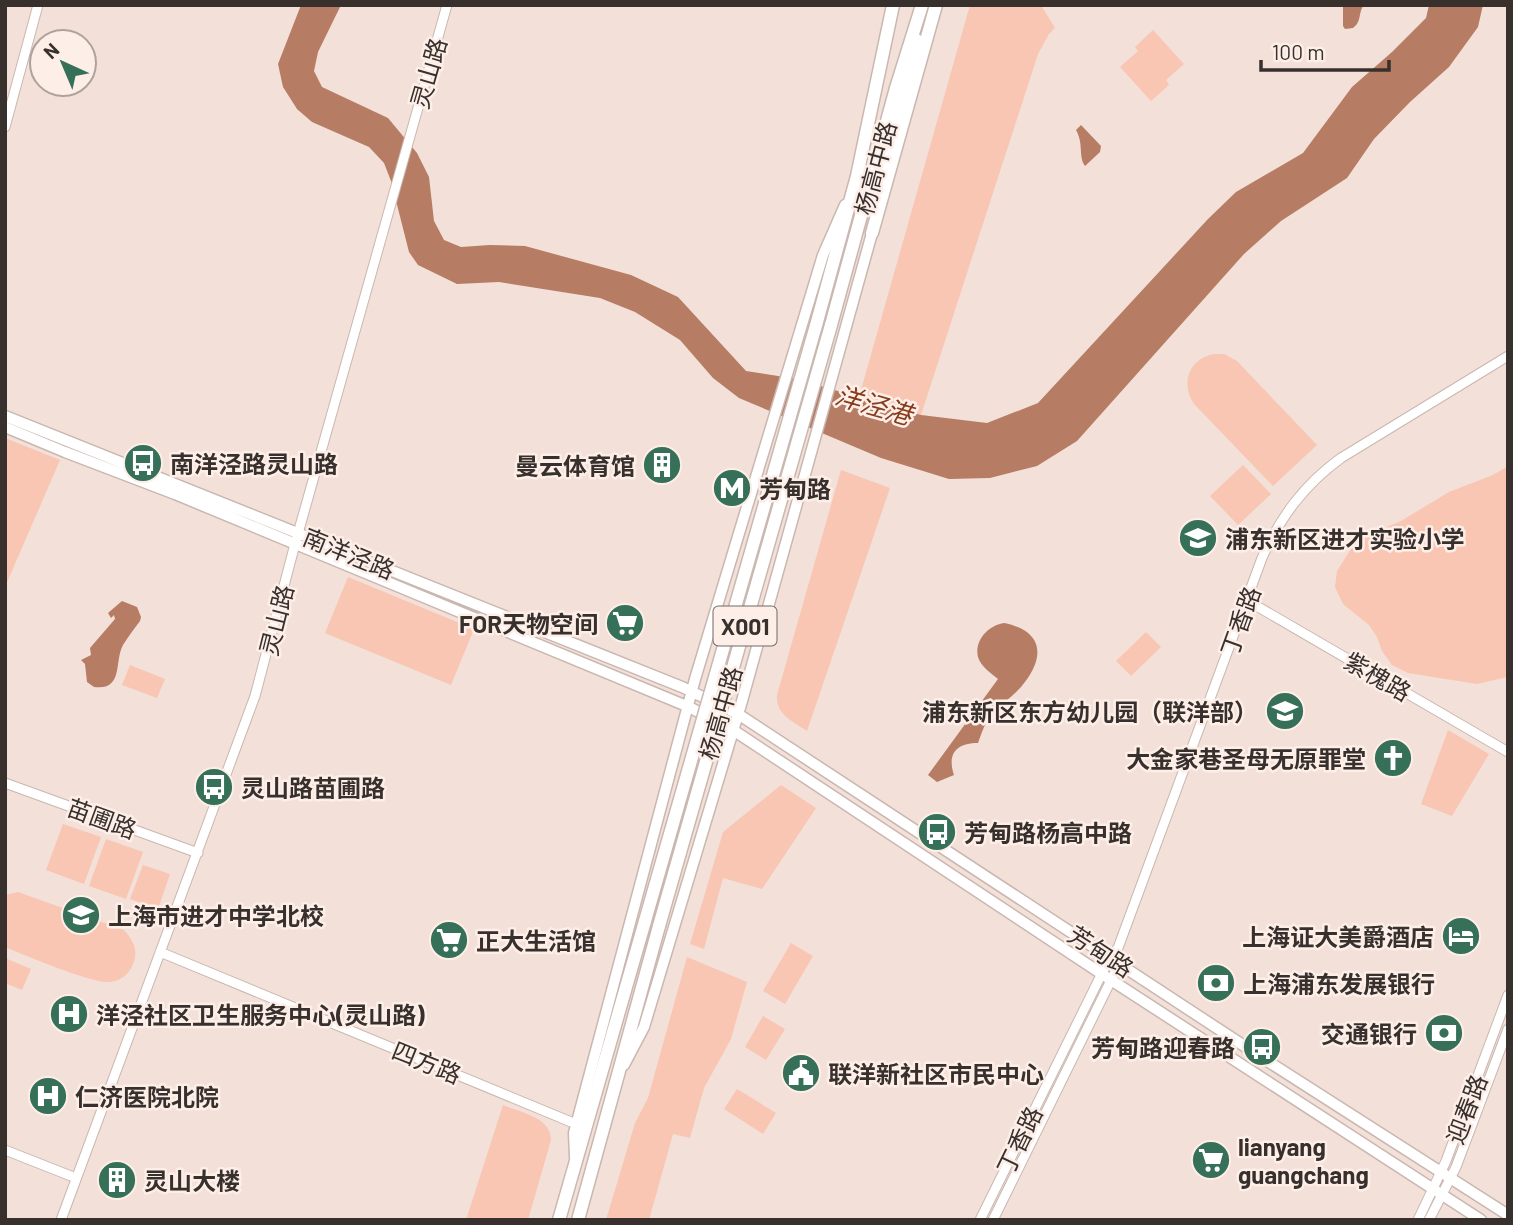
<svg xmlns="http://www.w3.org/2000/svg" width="1513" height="1225" viewBox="0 0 1513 1225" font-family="Barlow,'Noto Sans SC',sans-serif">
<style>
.green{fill:#f8c6b2}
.water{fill:#b67c64}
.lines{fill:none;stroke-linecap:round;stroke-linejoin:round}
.minor-casing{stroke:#c9b7b0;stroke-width:11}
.major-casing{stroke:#c9b7b0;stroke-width:13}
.highway-casing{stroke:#c9b7b0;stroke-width:15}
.minor{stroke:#fff;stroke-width:9}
.major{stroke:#fff;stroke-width:10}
.highway{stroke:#fff;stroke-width:12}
.highway-bridge-casing{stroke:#c9b7b0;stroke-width:15;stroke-linecap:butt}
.highway-bridge{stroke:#fff;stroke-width:12}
.labels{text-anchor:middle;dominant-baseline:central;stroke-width:5;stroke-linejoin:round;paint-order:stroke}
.shield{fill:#fdeee8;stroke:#726965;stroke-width:2}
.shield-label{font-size:23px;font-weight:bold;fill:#37302d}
.street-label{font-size:24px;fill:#37302d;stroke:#fdeee8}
.poi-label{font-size:24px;font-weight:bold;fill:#37302d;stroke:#fdeee8;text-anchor:start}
.water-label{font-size:26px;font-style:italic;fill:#863c1b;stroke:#fdeee8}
</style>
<rect width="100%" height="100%" fill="#f3e0d8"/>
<!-- green -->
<path class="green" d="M970,5H1041L1055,28L1049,34L1038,54L921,415L859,397Z
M1153,30L1184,64L1166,80L1169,85L1151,101L1120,67L1138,51L1135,47Z
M1214,354H1224L1237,361L1317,445L1273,486L1194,404C1180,383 1189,359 1214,354Z
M5,438L60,460L5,587Z
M1243,465L1271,494L1238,525L1210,496Z
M1508,466V677L1477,684L1408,673L1392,665L1382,651L1377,637L1369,625L1343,604L1335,587L1337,571L1351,549L1368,535L1401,521L1449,492L1493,475Z
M841,470L890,488L807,731C791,720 776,715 777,695Z
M348,577L474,629L451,685L325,633Z
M1146,632L1161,647L1131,676L1116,661Z
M130,665L165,679L157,698L122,685Z
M1448,730L1489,754L1452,816L1421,804Z
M781,785L816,808L762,889L723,878L704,949L690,944L723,832Z
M63,824L101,837L84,884L46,870Z
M106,839L143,852L126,899L89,886Z
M143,865L170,874L158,909L130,899Z
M18,892L124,930C133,940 139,951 133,964C129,975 119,982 108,982C91,983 24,955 5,947V895Z
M791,943L813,956L785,1004L763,991Z
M687,957L747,982L731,1039L704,1088L690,1138L673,1134L649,1220H606L635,1123L648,1098Z
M5,958L31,969L22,990L5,983Z
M763,1016L785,1029L766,1060L745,1047Z
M737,1089L776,1113L763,1134L724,1109Z
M503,1105C521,1113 551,1117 551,1140L528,1220H466Z"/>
<!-- water -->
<path class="water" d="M301,5H341L318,52L314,71L322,87L388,118L417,153L429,177L434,221L444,240L461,247L490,245L525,246L631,275L678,297L746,371L791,378L824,387L921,415L987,423L1038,403L1208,219L1236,192L1303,153L1352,87L1392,52L1426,18L1429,5H1483L1478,27L1449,67L1410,102L1374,139L1347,178L1281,221L1244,254L1077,441L1037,466L990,478L949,479L881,458L739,398L713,378L680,340L635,312L600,298L499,282L457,284L418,265L409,252L391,181L384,163L369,147L312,122L297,109L283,87L278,64Z
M1343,5H1364C1358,12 1362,22 1353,28L1345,29L1343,26Z
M1081,125L1101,146L1100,152L1085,166C1078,156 1084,144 1076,130Z
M122,601L137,607L141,617L140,621C134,629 128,637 123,645C114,661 124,691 94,687L87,682L85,664L81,660L91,655L90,648L115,619L114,615L111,618L108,613Z
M1004,623C1044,631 1046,658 1021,687C1012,697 1001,704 993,713C985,722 982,732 978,743C956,743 947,754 954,775L937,782L928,775L998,679C991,673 981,667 978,657C974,640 989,625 1004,623Z"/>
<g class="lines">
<!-- minor casing -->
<g class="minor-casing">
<path id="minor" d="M5,127L38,5
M1248,601L1508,752
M5,783L198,853
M160,952L576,1124
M5,1150L76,1178
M61,1220L255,696L295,544L447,5
M980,1220L1110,957L1118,948L1262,558C1281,516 1304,485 1341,458L1508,356
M993,1220L1119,964V960
M1418,1220L1446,1161L1508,995
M1429,1220L1456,1167L1508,1029"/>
</g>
<!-- major casing -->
<g class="major-casing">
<path id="major" d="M882,179L917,39
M5,416L682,687L738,714L1258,1055L1508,1215
M5,427L65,452L175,494L689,707L733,730L1111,980L1481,1220
M624,1065L644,1027L742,701L874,226
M575,1157L574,1133L695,679L823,255L845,205"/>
</g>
<!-- highway casing -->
<g class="highway-casing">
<path id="highway" d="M872,233L936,5
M817,322L857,176L893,5
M831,325L896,88L922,5
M559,1220L645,921
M578,1220L659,926"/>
</g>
<!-- minor -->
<use href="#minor" class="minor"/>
<!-- major -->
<use href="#major" class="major"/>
<!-- highway -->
<use href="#highway" class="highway"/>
<!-- highway-bridge casing -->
<g class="highway-bridge-casing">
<path id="highway-bridge" d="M645,921L817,322
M659,926L831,325"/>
</g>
<!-- highway-bridge -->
<use href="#highway-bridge" class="highway-bridge"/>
</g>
<!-- icons -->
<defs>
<g id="bus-disc" transform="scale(2.0125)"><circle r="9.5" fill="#367059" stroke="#fdeee8"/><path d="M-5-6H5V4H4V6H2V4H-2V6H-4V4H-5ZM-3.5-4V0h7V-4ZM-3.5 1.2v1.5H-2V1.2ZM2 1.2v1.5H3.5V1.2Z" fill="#fff"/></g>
<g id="building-disc" transform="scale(2.0125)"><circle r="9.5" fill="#367059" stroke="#fdeee8"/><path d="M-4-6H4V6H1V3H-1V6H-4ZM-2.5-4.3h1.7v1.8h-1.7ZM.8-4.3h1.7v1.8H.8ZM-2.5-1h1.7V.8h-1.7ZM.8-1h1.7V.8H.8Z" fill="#fff"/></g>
<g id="metro-disc" transform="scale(2.0125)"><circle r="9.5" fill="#367059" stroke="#fdeee8"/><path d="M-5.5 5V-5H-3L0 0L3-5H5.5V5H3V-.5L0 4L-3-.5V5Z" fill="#fff"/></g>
<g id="school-disc" transform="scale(2.0125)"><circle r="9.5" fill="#367059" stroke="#fdeee8"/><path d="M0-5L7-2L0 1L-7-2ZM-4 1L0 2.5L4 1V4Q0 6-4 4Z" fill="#fff"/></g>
<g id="supermarket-disc" transform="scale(2.0125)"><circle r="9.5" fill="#367059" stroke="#fdeee8"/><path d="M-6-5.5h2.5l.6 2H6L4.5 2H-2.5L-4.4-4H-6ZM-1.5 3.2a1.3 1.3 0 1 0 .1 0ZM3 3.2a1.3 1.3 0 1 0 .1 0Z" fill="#fff"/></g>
<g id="church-disc" transform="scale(2.0125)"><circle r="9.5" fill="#367059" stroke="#fdeee8"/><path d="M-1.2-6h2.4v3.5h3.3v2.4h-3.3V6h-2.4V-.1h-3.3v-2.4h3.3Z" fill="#fff"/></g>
<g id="hotel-disc" transform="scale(2.0125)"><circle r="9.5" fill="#367059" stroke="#fdeee8"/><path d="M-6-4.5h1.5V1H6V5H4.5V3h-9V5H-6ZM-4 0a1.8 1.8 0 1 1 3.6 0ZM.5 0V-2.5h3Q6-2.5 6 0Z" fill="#fff"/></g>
<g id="bank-disc" transform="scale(2.0125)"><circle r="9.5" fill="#367059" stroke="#fdeee8"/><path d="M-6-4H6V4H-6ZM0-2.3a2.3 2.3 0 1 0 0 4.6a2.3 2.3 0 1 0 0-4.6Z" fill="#fff"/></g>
<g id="hospital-disc" transform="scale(2.0125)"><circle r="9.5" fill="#367059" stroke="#fdeee8"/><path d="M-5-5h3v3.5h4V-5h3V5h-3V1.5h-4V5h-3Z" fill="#fff"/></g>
<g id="civic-disc" transform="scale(2.0125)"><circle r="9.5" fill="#367059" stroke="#fdeee8"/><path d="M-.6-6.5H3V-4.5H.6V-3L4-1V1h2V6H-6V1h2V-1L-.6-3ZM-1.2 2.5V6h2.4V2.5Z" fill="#fff"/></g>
</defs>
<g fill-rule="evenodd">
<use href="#bus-disc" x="143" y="463"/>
<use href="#building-disc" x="662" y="465"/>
<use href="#metro-disc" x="732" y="488"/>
<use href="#school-disc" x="1198" y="538"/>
<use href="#supermarket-disc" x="625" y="623"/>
<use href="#school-disc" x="1285" y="711"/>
<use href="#church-disc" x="1393" y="758"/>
<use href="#bus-disc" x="214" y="787"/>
<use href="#bus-disc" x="937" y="832"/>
<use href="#school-disc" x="81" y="915"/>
<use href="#hotel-disc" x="1461" y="936"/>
<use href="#supermarket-disc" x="449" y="940"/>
<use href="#bank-disc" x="1216" y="983"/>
<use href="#hospital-disc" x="69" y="1014"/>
<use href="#bank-disc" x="1444" y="1033"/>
<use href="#bus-disc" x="1262" y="1047"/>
<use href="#civic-disc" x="801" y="1073"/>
<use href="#hospital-disc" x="48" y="1096"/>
<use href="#supermarket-disc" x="1211" y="1160"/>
<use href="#building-disc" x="117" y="1180"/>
</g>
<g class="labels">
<!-- shield labels -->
<rect class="shield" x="713.5" y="606.5" width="63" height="39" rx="5"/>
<g class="shield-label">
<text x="745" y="626">X001</text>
</g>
<!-- street labels -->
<g class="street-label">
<text transform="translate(428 73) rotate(-74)">灵山路</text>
<text transform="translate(875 168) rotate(-75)">杨高中路</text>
<text transform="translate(349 553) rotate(22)">南洋泾路</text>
<text transform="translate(276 620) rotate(-76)">灵山路</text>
<text transform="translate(1240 621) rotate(-70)">丁香路</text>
<text transform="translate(1378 676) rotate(30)">紫槐路</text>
<text transform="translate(720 713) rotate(-74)">杨高中路</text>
<text transform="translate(102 818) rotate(20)">苗圃路</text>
<text transform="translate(1101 951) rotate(33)">芳甸路</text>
<text transform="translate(427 1062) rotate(22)">四方路</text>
<text transform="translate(1466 1109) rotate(-69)">迎春路</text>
<text transform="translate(1019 1140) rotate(-64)">丁香路</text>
</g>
<!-- poi labels -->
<g class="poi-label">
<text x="170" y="463">南洋泾路灵山路</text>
<text x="635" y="465" text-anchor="end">曼云体育馆</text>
<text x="759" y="488">芳甸路</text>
<text x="1225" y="538">浦东新区进才实验小学</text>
<text x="598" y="623" text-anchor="end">FOR天物空间</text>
<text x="1258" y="711" text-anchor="end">浦东新区东方幼儿园（联洋部）</text>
<text x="1366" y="758" text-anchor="end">大金家巷圣母无原罪堂</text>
<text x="241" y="787">灵山路苗圃路</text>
<text x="964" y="832">芳甸路杨高中路</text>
<text x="108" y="915">上海市进才中学北校</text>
<text x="1434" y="936" text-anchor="end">上海证大美爵酒店</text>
<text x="476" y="940">正大生活馆</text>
<text x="1243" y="983">上海浦东发展银行</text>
<text x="96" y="1014">洋泾社区卫生服务中心(灵山路)</text>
<text x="1417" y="1033" text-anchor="end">交通银行</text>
<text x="1235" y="1047" text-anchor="end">芳甸路迎春路</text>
<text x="828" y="1073">联洋新社区市民中心</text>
<text x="75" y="1096">仁济医院北院</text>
<text x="1238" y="1146">lianyang<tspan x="1238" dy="28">guangchang</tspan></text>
<text x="144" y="1180">灵山大楼</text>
</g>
<!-- water labels -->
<g class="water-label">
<text transform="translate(874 404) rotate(16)">洋泾港</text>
</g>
</g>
<!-- border -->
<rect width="1513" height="1225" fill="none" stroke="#37302d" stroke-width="14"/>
<!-- north arrow -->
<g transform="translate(63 63) rotate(316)"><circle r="33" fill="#fdeee8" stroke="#aea29d" stroke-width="2"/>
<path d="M0-5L12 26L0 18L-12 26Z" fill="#367059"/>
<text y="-10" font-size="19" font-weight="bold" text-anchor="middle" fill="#37302d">N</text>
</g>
<!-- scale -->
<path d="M1261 60v10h128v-10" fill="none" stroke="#37302d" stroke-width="3.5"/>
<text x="1272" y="60" font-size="21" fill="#37302d" stroke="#fdeee8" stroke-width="5" paint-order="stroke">100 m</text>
</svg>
